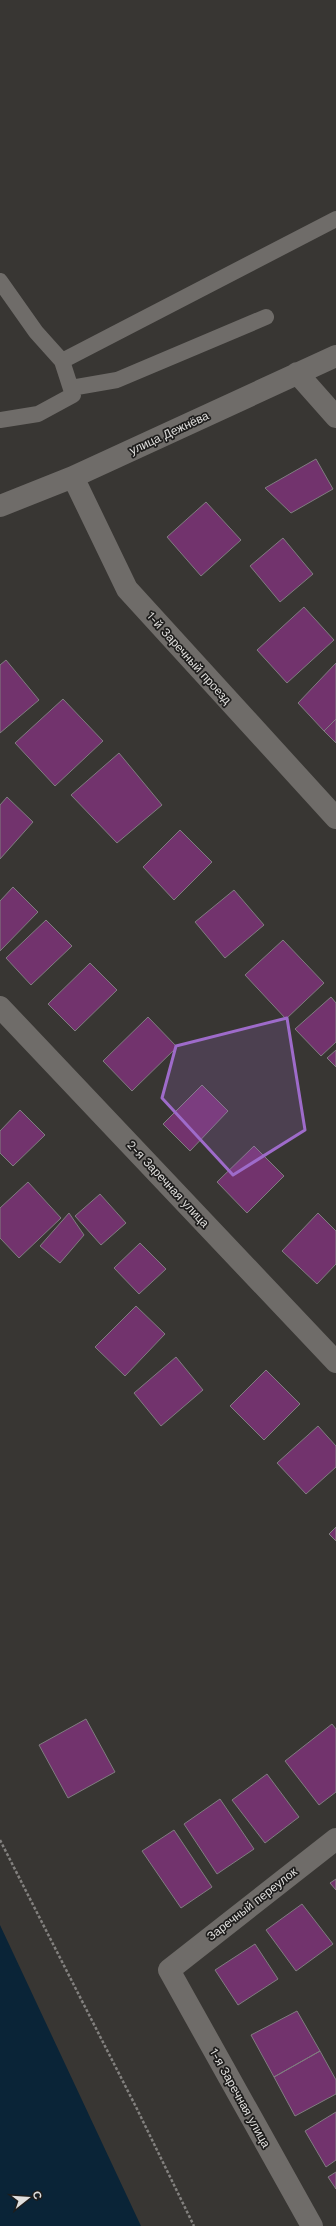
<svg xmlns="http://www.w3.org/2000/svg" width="336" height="2226" viewBox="0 0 336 2226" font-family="'Work Sans',sans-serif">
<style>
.water{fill:#0a2437}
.building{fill:#72336d;stroke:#807d80}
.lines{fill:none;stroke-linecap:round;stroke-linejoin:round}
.path{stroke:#83817f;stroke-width:2.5;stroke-dasharray:3 2;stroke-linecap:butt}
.service{stroke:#6f6c69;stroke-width:16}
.minor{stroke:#6f6c69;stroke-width:22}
.marked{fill:#9e6bca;fill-opacity:0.2;stroke:#9e6bca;stroke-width:3;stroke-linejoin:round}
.labels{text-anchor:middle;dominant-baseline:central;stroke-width:3.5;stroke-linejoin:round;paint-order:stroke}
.street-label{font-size:12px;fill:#e0dfdd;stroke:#1e1d1c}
</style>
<rect width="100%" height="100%" fill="#383633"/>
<!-- water -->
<path class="water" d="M0,1925L141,2226H0Z"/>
<!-- building -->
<path class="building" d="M316,459L333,489L291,513L265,488Z
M206,502L241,540L201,576L167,537Z
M283,538L313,574L280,602L250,566Z
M304,607L334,640L287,683L257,650Z
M6,660L39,700L0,733V665Z
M336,663V719L324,731L298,703Z
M63,699L103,741L55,786L15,743Z
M336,719V743L324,731Z
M119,753L162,805L117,843L71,795Z
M7,797L33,822L0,859V805Z
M180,830L212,862L174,900L143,867Z
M13,887L38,912L0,951V901Z
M234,890L264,925L225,958L195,922Z
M46,920L72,946L31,985L6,958Z
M283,940L324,983L286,1019L245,975Z
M90,963L117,990L75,1031L48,1004Z
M331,997L336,1003V1042L321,1056L295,1029Z
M148,1017L177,1047L132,1091L103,1061Z
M336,1050V1067L327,1058Z
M202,1085L228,1111L190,1151L163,1124Z
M20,1110L45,1135L13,1166L0,1153V1131Z
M254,1146L284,1176L247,1213L217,1182Z
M28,1182L61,1218L19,1258L0,1238V1208Z
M100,1194L126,1223L101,1245L75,1216Z
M69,1213L84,1235L60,1263L40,1246Z
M318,1213L336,1231V1264L317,1284L282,1251Z
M140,1243L166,1269L139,1294L114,1268Z
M136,1306L165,1334L125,1376L95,1347Z
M176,1357L203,1390L161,1426L134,1393Z
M266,1370L300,1404L264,1440L230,1406Z
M318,1426L336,1446V1467L306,1494L277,1463Z
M336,1527V1541L329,1534Z
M86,1719L115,1772L68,1798L39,1745Z
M332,1724L336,1729V1792L319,1805L285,1761Z
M267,1774L299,1817L265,1843L232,1800Z
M220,1799L254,1849L217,1874L184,1824Z
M174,1830L212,1887L181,1908L142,1851Z
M336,1879V1890L330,1883Z
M302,1904L333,1944L296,1971L266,1930Z
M255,1944L278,1979L238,2005L215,1970Z
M297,2011L320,2051L274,2077L251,2035Z
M320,2051L336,2080V2094L295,2116L274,2077Z
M336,2112V2160L326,2167L305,2131Z
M336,2172V2189L328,2177Z"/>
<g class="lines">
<!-- path -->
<path class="path" d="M0,1840L136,2107L194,2226"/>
<!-- service -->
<path class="service" d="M0,281L36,332L62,361L336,219
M71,388L117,380L266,317
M0,420L38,414L73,395L62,361"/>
<!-- minor -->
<path class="minor" d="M297,373L336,417
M73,477L127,589L336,818
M0,506L73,477L336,356
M0,1007L336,1362
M312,2226L169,1970L336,1839"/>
</g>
<!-- marked area -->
<path class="marked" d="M287,1018L305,1130L233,1175L162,1098L176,1046Z"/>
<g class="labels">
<!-- street labels -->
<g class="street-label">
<text transform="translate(169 433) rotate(-25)">улица Дежнёва</text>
<text transform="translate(189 658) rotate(48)">1-й Заречный проезд</text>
<text transform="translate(168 1184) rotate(47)">2-я Заречная улица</text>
<text transform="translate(252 1904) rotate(-38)">Заречный переулок</text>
<text transform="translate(240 2098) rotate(61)">1-я Заречная улица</text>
</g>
</g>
<!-- north arrow -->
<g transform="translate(28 2198) rotate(73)" stroke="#1e1d1c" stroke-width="3" paint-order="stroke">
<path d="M0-3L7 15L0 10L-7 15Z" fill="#e0dfdd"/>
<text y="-6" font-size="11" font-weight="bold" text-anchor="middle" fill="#e0dfdd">С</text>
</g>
</svg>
